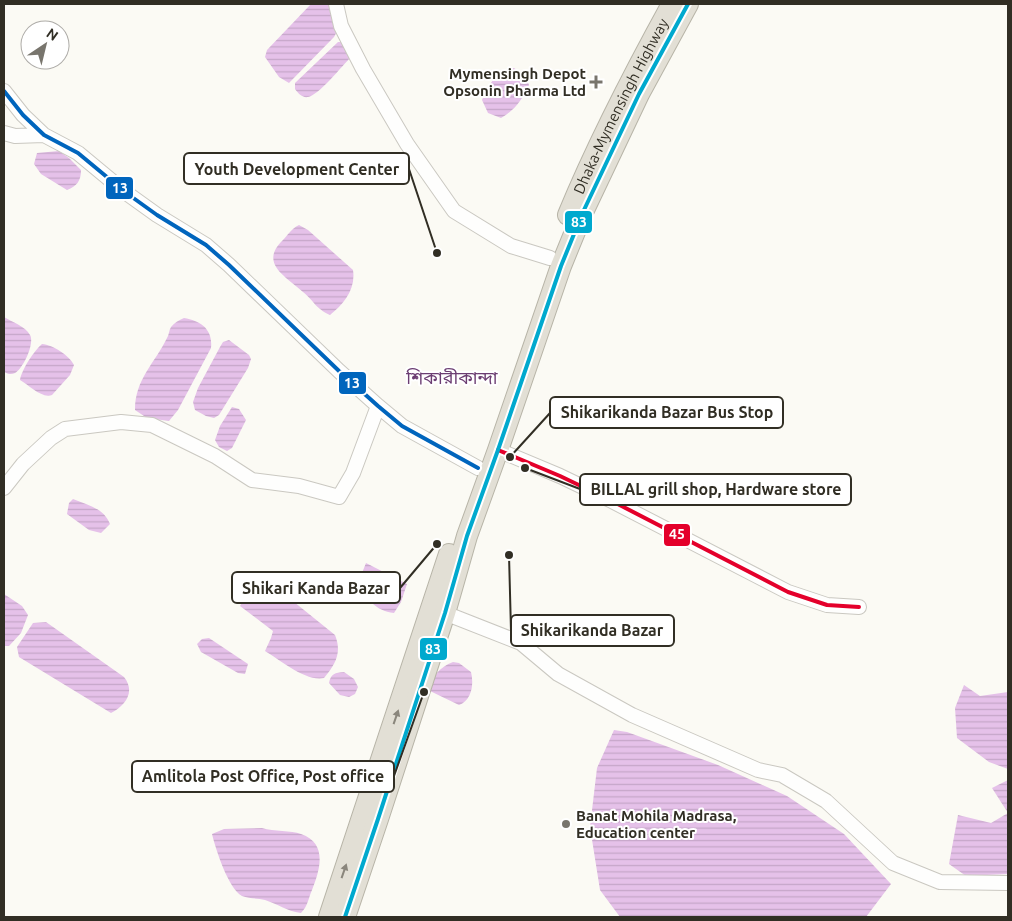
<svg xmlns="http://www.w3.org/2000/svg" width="1012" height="921" viewBox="0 0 1012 921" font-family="Ubuntu,'Noto Sans Bengali',sans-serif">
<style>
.water{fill:url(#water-rules)}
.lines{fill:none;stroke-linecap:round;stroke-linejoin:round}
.minor-casing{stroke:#cac8c1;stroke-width:16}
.highway-casing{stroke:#b7b4a7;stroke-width:22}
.minor{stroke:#fefefd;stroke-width:14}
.highway{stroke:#e2dfd5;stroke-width:20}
.bus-1-casing{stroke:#fff;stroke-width:8}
.bus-2-casing{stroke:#fff;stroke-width:8}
.bus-3-casing{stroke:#fff;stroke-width:8}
.bus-1{stroke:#0065bd;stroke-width:4}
.bus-2{stroke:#e4002b;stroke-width:4}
.bus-3{stroke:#00a9ce;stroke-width:4}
.oneway{fill:#8a867c}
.poi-dot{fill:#78756d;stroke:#fff;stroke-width:2}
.labels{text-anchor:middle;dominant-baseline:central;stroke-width:4;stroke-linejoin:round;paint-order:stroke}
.poi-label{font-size:15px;font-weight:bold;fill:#312e24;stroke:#fff;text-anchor:end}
.street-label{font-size:15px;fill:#312e24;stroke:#fff}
.quarter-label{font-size:18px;fill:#6b3d72;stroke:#fff}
.leader{fill:none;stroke:#312e24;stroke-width:2}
.callout-dot{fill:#312e24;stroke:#fff;stroke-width:2}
.callout{fill:#fff;stroke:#312e24;stroke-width:2}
.callout-label{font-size:16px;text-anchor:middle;font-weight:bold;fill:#312e24}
.line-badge{stroke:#fff;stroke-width:2}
.badge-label{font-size:14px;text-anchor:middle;font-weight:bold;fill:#fff}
</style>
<defs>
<pattern id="water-rules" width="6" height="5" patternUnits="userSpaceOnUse" patternTransform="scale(1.25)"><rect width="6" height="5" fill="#e5c1e9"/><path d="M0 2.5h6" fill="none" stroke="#c5a6c8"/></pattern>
</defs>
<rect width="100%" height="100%" fill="#fbfaf4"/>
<!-- water -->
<path class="water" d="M311,4H331L340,26L334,37L289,83L279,77L265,57L267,50Z
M338,42H343L351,57C343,65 318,96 308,97C302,98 298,93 295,89V83Z
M514,68L525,76L529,85C522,100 515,110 501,118L488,113L482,100C490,83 494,73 514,68Z
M59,151L69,158L81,170C81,181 77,186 67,190L41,174L34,164L37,153Z
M299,225L308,230L353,270C356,289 344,304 330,315C315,308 315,302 303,292C287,277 259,264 282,241C288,235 291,229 299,225Z
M4,317C12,322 25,326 30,335C35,343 23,369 15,373C11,375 8,374 4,372Z
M184,318C201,321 213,329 211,348L178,410L169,421L147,418L135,410C135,379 155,363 167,338C169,335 169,330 171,327C174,323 179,320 184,318Z
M229,340L249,355L251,359L248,368L219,415L214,418L206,416L195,410L193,402L198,388L220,347L223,342Z
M42,344C53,345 69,355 74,365L70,375L52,395C42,399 29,385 20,380C22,369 34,351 42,344Z
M232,407L239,409L246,420L232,448L227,451L219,447L215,440L220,426Z
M73,499C87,505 104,508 110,524L101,533L89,530L67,514L69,503Z
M366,563L407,584L401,602L394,613C375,611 366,598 358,583Z
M267,585H273L335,635C342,652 336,664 324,678C306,682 280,660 265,651L271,638L273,631L240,606C245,596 258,591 267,585Z
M4,594L22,606L28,615L21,633L9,646H4Z
M46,622L124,677C136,692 125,706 111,713L19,657L17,647L33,623Z
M209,638L248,664L245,674L238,673L201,652L197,644L202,639Z
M453,662L459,663L471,672C474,684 472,700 459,705L430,691C430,677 440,667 453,662Z
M344,672L354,679L358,687L355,694L349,697L340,695L329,683C331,673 335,673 344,672Z
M964,685L980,696L1008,692V769L989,762L957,738L955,708Z
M614,730L627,732L718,765L787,796L844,834L891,884L866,917H620L600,890L590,827L597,768Z
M1008,780V874L966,876L949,864L958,815L991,823L1008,813L992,788Z
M262,828C274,832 291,830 301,834C328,843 320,870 312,890C308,899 308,906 301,913C286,911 278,904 265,900C258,898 249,899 242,896C228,888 216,850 212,834L224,829Z"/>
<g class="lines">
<!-- minor casing -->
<g class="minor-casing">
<path id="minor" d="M336,4L341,26L363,69L407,144L454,211L511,246L550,258
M4,91L23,115L44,135L78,153L125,192L157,215L206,245L229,265L339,371L378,406L402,426L478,468
M4,133L15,136L44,135
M498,450L560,476L610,500L788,592L827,605L859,607
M4,488L23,464L51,438L65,429L121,422L152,425L215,456L252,480L299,486L339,497L353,473L378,406
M437,610L521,643L558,674L632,715L758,770L782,775L826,801L893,863L940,882L1008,883"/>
</g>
<!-- highway casing -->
<g class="highway-casing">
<g id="highway">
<path id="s1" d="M568,215C598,142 634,73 672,4"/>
<path d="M329,917L449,554"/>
<path d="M345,917L378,819L445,613L467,536L498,450L561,266L583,212L639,94L688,4"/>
</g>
</g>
<!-- minor -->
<use href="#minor" class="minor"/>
<!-- highway -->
<use href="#highway" class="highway"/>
<!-- bus-1 casing -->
<g class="bus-1-casing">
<path id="bus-1" d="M4,91L23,115L44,135L78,153L125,192L157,215L206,245L229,265L339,371L378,406L402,426L478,468"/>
</g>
<!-- bus-2 casing -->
<g class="bus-2-casing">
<path id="bus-2" d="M498,450L560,476L610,500L788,592L827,605L859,607"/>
</g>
<!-- bus-3 casing -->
<g class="bus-3-casing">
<path id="bus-3" d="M345,917L378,819L445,613L467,536L498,450L561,266L583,212L639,94L688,4"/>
</g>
<!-- bus-1 -->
<use href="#bus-1" class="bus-1"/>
<!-- bus-2 -->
<use href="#bus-2" class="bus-2"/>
<!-- bus-3 -->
<use href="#bus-3" class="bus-3"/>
</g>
<!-- one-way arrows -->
<defs><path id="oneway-solid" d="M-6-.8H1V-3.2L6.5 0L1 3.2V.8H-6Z" transform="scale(1.25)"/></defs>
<g class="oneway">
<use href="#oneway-solid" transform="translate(396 717) rotate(-71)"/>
<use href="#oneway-solid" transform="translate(344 871) rotate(-71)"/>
</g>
<!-- markers -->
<g class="poi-dot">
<path d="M593.5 74.5h5v5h5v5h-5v5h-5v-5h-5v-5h5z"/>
<circle cx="566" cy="824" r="5"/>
</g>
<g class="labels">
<!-- poi labels -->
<g class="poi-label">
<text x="586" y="73">Mymensingh Depot<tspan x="586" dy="17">Opsonin Pharma Ltd</tspan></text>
<text x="576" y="815" text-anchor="start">Banat Mohila Madrasa,<tspan x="576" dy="17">Education center</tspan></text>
</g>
<!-- street labels -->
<g class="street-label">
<text stroke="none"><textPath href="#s1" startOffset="121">Dhaka-Mymensingh Highway</textPath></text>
</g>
<!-- quarter labels -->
<g class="quarter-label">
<text x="452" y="377">শিকারীকান্দা</text>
</g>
</g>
<!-- callouts -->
<path class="leader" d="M437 253L409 169M510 457L550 413M525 468L580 489M437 544L400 588M509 555L511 631M424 692L394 776"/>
<g class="callout-dot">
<circle cx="437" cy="253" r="5"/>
<circle cx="510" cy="457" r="5"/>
<circle cx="525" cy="468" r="5"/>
<circle cx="437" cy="544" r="5"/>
<circle cx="509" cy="555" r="5"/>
<circle cx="424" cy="692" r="5"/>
</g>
<g class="callout">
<rect x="184" y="153" width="225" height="31" rx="5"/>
<rect x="550" y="397" width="233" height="31" rx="5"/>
<rect x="580" y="474" width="271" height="31" rx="5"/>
<rect x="232" y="572" width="168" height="31" rx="5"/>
<rect x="511" y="615" width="163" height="31" rx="5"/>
<rect x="132" y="761" width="262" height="31" rx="5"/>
</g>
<g class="callout-label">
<text x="297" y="175">Youth Development Center</text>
<text x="667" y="418">Shikarikanda Bazar Bus Stop</text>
<text x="716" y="495">BILLAL grill shop, Hardware store</text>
<text x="316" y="594">Shikari Kanda Bazar</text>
<text x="592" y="636">Shikarikanda Bazar</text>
<text x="263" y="782">Amlitola Post Office, Post office</text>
</g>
<g class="line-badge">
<rect x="105" y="176" width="29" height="24" rx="5" fill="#0065bd"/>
<rect x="564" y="210" width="29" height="24" rx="5" fill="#00a9ce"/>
<rect x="338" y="371" width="29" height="24" rx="5" fill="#0065bd"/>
<rect x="663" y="523" width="28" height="24" rx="5" fill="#e4002b"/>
<rect x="419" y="637" width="29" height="24" rx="5" fill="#00a9ce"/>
</g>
<g class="badge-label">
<text x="120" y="193">13</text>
<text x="579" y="227">83</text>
<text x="352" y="388">13</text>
<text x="677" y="539">45</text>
<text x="433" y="654">83</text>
</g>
<!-- border -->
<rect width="1012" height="921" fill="none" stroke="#312e24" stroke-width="10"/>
<!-- north arrow -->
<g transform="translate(45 45) rotate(35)"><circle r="24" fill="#ffffff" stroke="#adaba7"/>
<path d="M0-4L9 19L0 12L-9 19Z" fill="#78756d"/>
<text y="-8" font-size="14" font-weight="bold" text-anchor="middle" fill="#312e24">N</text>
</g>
</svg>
